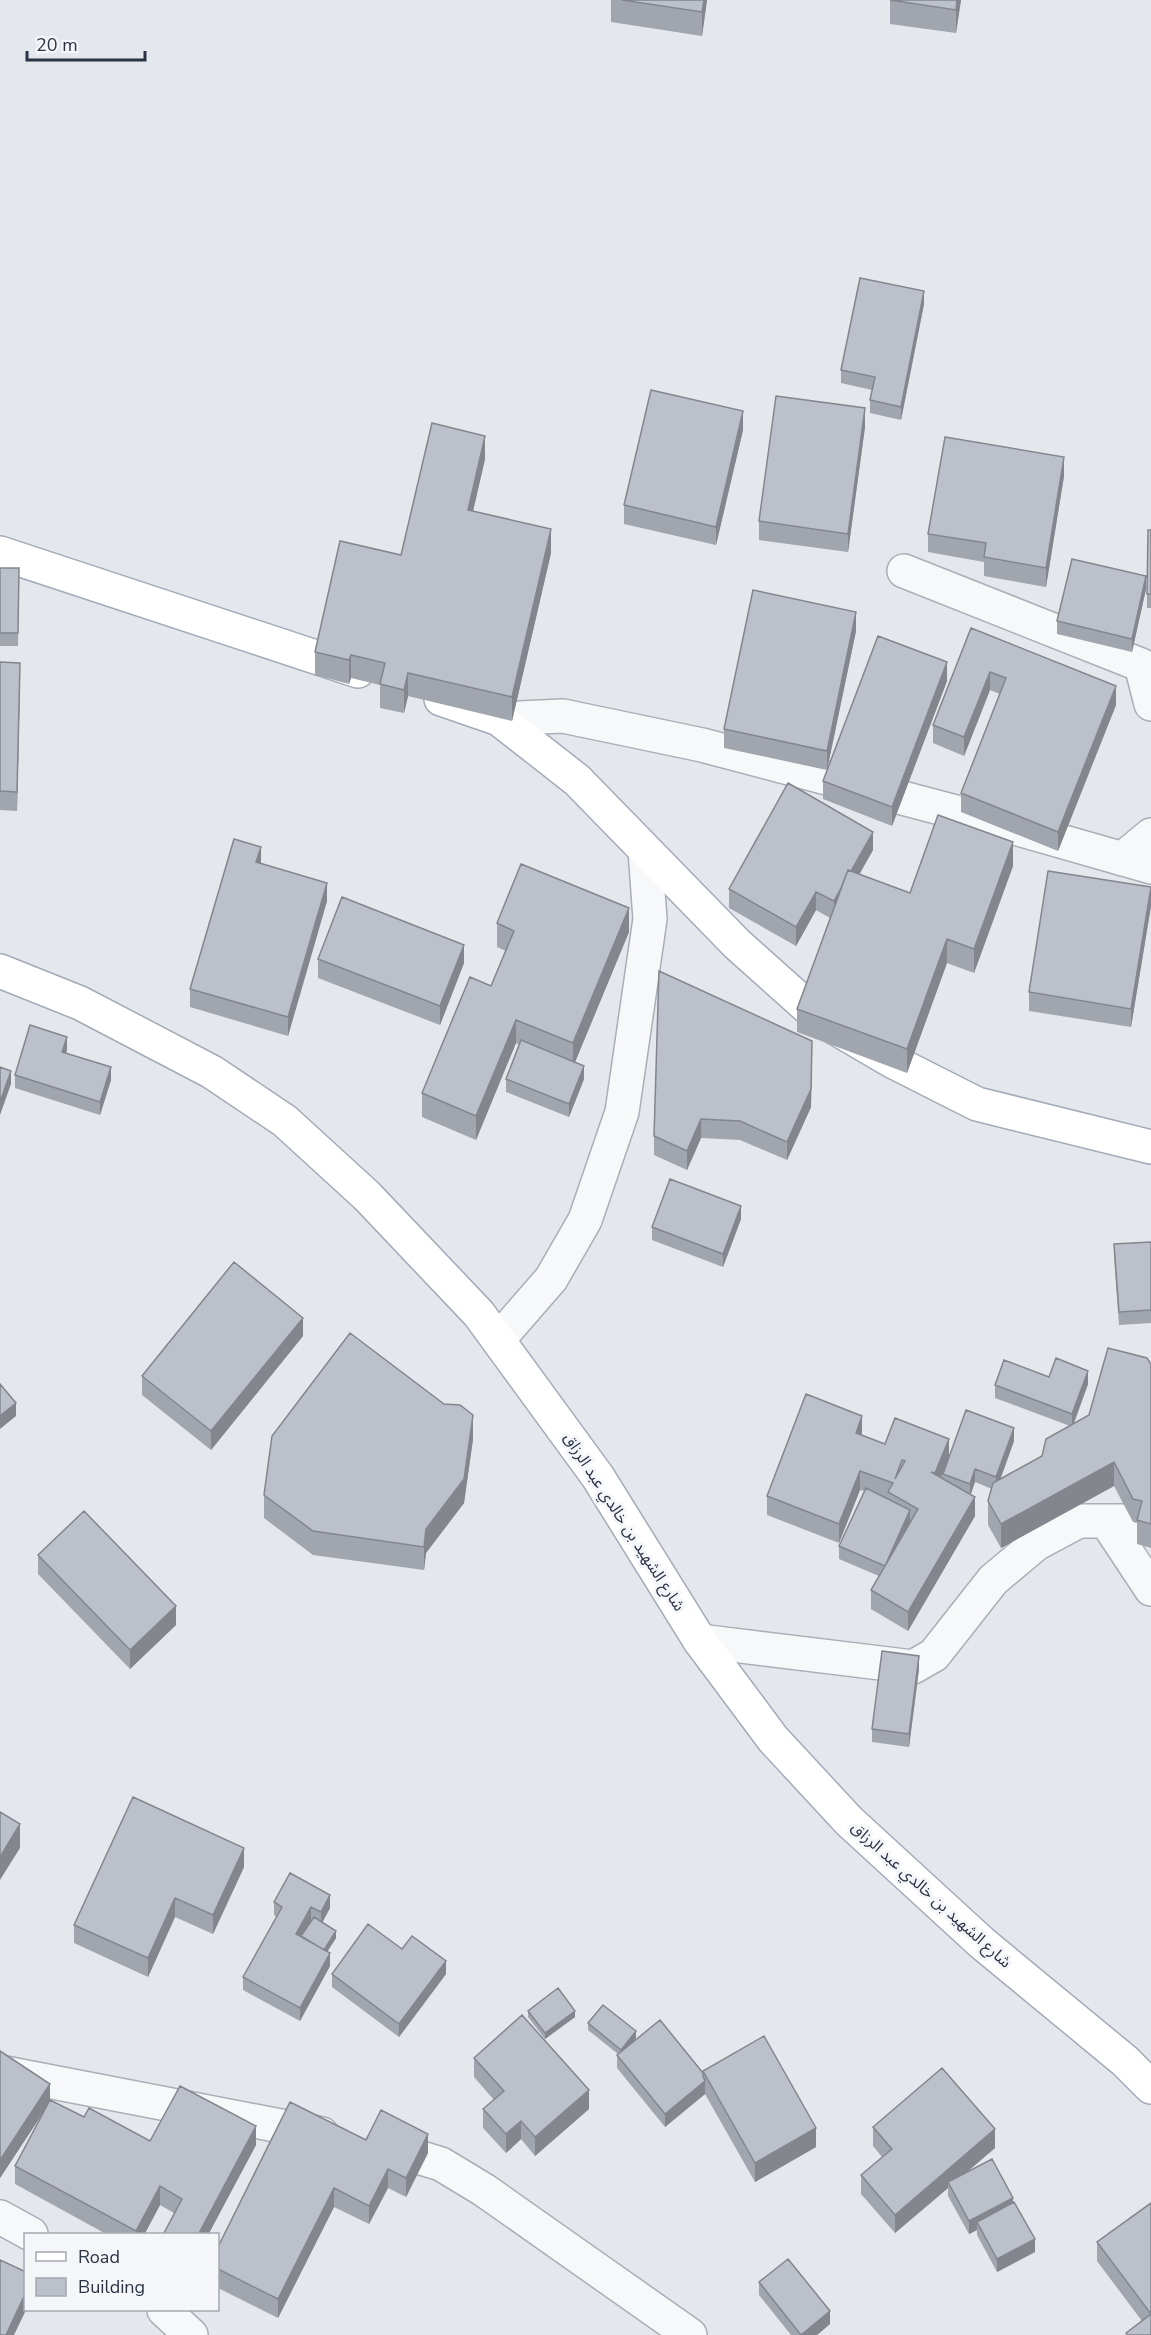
<svg xmlns="http://www.w3.org/2000/svg" width="1151" height="2335" viewBox="0 0 1151 2335" font-family="'Nunito Sans','Noto Sans Arabic',sans-serif">
<style>
.lines{fill:none;stroke-linecap:round;stroke-linejoin:round}
.minor-casing{stroke:#a9aeb7;stroke-width:36}
.major-casing{stroke:#a3abb8;stroke-width:36}
.minor{stroke:#f7f8fa;stroke-width:33}
.major{stroke:#fff;stroke-width:33}
.wall{fill:#a1a5ae}
.shaded-wall{fill:#83868d}
.building{fill:#bbc0ca;stroke:#83868d;stroke-width:1.5;fill-rule:evenodd}
.labels{text-anchor:middle;dominant-baseline:central;stroke-width:6;stroke-linejoin:round;paint-order:stroke}
.street-label{font-size:16px;fill:#2b3445;stroke:#f4f6f9}
</style>
<rect width="100%" height="100%" fill="#e4e7ec"/>
<g class="lines">
<!-- minor casing -->
<g class="minor-casing">
<path id="minor" d="M904,571L1141,665L1151,704
M499,719L563,716L702,745L1001,824L1151,867
M1122,859L1151,835
M498,1340L551,1279L585,1220L622,1112L650,919L645,850
M1106,1521L1151,1589
M700,1641L913,1667L934,1655L993,1580L1036,1544L1079,1521H1122L1151,1526
M0,2072L322,2134
M382,2146L441,2164L484,2190L690,2335
M0,2217L31,2234
M164,2310L191,2335"/>
</g>
<!-- major casing -->
<g class="major-casing">
<path id="major" d="M0,553L358,671
M441,699L499,719L577,780L737,944L822,1020L892,1061L977,1104L1151,1147
M0,971L80,1003L212,1072L285,1121L367,1196L479,1314L598,1477L700,1641L773,1739L849,1821L982,1943L1125,2061L1151,2087"/>
</g>
<!-- minor -->
<use href="#minor" class="minor"/>
<!-- major -->
<use href="#major" class="major"/>
</g>
<!-- wall -->
<path class="wall" d="M611,0H707L702,36L611,22Z
M890,0H961L956,33L890,24Z
M924,304L901,420L870,413V400L872,390L841,383V370Z
M865,427L848,552L759,540V521Z
M743,430L716,545L624,524V505Z
M485,459L473,511L551,553L512,721L408,696L404,713L380,708V685L351,678L349,684L315,675V652L401,555Z
M1064,476L1046,587L984,576V562L928,552V534Z
M1151,530V608H1147V594Z
M0,568H19L18,646H0Z
M1146,589L1132,652L1057,634V621Z
M971,628L1116,705L1058,851L961,812V793L1000,694L990,690L964,756L933,743V725Z
M856,631L827,770L724,748V729Z
M0,662L20,681L17,811L0,810Z
M947,681L892,826L823,799V781Z
M873,850L859,874L910,893L1013,866L974,973L947,963L907,1073L797,1032V1009L830,918L816,910L796,946L729,908V889Z
M327,901L288,1036L190,1007V989Z
M1151,906L1131,1027L1029,1011V992Z
M497,923L629,932L575,1062L584,1079L569,1117L506,1092V1079L519,1045L516,1043L476,1140L422,1117V1093L491,986L506,951L497,947Z
M318,959L464,963L440,1025L318,978Z
M67,1050L66,1053L111,1080L100,1115L15,1088V1075Z
M812,1059L811,1107L787,1160L740,1140L701,1138L687,1170L654,1155V1136Z
M741,1219L723,1267L652,1240V1227Z
M1151,1242V1323L1119,1325L1114,1257V1244Z
M303,1336L211,1450L142,1395V1376Z
M1151,1364V1548L1137,1544V1523L1133,1522L1114,1486L1001,1548L988,1525V1501L992,1489L975,1482L970,1495L975,1516L908,1631L871,1609V1590L879,1576L839,1559V1546L864,1491L860,1490L839,1543L767,1515V1496L862,1435L885,1444L949,1457L1014,1441L1001,1478L1042,1456L1070,1426L995,1398V1385L1049,1377L1088,1384L1074,1424L1089,1415Z
M473,1439L464,1503L426,1553L424,1570L313,1555L264,1518V1495Z
M38,1555L176,1625L130,1669L38,1574Z
M919,1669L909,1747L872,1742V1729Z
M244,1867L213,1934L175,1917L148,1977L74,1943V1925Z
M274,1902L330,1908L322,1922L336,1938L327,1951L330,1966L300,2021L243,1990V1977L277,1917L274,1915Z
M402,1949L446,1974L399,2037L332,1987V1974Z
M528,2011L575,2017L545,2039L528,2017Z
M588,2023L636,2038L632,2043L703,2073V2071L816,2147L755,2182L705,2094L665,2127L617,2068V2055L618,2054L588,2030Z
M0,2051L50,2100L84,2117L150,2141L256,2145L208,2235H163L174,2213L160,2205L144,2235H108L15,2184V2166L43,2113L0,2178Z
M474,2058L589,2109L535,2156L521,2139L506,2153L483,2128V2109L494,2100L474,2077Z
M873,2127L995,2148L965,2174L1013,2203L1035,2252L997,2272L977,2235V2230L969,2234L948,2196V2188L895,2233L861,2194V2175L882,2157L873,2146Z
M366,2140L428,2153L406,2197L388,2188L369,2224L334,2207L278,2318L218,2288V2247Z
M1151,2203V2335H1126V2333L1142,2321L1097,2261V2242Z
M759,2282L830,2324L817,2335H791L759,2295Z"/>
<!-- shaded-wall -->
<path class="shaded-wall" d="M704,0H707L702,36V12Z
M957,0H961L956,33V10Z
M924,291V304L901,420V407Z
M865,408V427L848,552V534Z
M743,411V430L716,545V527Z
M485,436V459L468,533V510Z
M1064,457V476L1046,587V568Z
M551,529V553L512,721V697Z
M1146,576V589L1132,652V639Z
M856,612V631L827,770V751Z
M351,655V678L349,684V660Z
M947,662V681L892,826V807Z
M20,663V681L17,811V792Z
M990,672V690L964,756V737Z
M408,673V696L404,713V690Z
M1116,686V705L1058,851V832Z
M873,832V850L834,920V901Z
M1013,842V866L974,973V949Z
M261,847V866L256,862Z
M327,883V901L288,1036V1017Z
M1151,887V906L1131,1027V1009Z
M816,892V910L796,946V927Z
M629,908V932L573,1067V1043Z
M947,939V963L907,1073V1049Z
M464,945V963L440,1025V1006Z
M516,1020V1043L476,1140V1116Z
M67,1037V1050L62,1065V1052Z
M812,1041L811,1107L787,1160V1142Z
M584,1066V1079L569,1117V1104Z
M111,1067V1080L100,1115V1102Z
M11,1071V1084L0,1115V1102Z
M701,1119V1138L687,1170V1151Z
M741,1206V1219L723,1267V1254Z
M303,1318V1336L211,1450V1431Z
M1088,1371V1384L1072,1427V1414Z
M16,1403V1416L0,1429V1416Z
M473,1415V1439L464,1503L426,1553L424,1570V1547L426,1529Z
M862,1416V1435L856,1433Z
M1014,1428V1441L996,1490V1477Z
M949,1439V1457L935,1492V1473Z
M1114,1462V1486L1001,1548V1524Z
M975,1469V1482L970,1497V1484Z
M860,1471V1490L839,1543V1524Z
M975,1497V1516L908,1631V1612Z
M910,1510V1523L885,1566Z
M176,1606V1625L130,1669V1650Z
M919,1656V1669L909,1747V1734Z
M20,1824V1848L0,1880V1857Z
M244,1848V1867L213,1934V1915Z
M330,1895V1908L321,1925V1912Z
M175,1898V1917L148,1977V1958Z
M311,1907V1920L300,1939L296,1934Z
M336,1931V1938L322,1960V1954Z
M330,1953V1966L300,2021V2008Z
M446,1961V1974L399,2037V2024Z
M575,2011V2017L545,2039V2033Z
M636,2031V2038L621,2056V2050Z
M705,2081V2094L665,2127V2114Z
M50,2084V2102L0,2178V2160Z
M589,2090V2109L535,2156V2137Z
M521,2121V2139L506,2153V2134Z
M256,2126V2145L208,2235H198Z
M816,2128V2147L755,2182V2163Z
M995,2129V2148L950,2186L948,2182V2188L895,2233V2215Z
M428,2134V2153L406,2197V2178Z
M388,2169V2188L369,2224V2206Z
M160,2186V2205L144,2235H136V2231Z
M334,2188V2207L278,2318V2299Z
M1013,2198V2211L977,2222V2230L969,2234V2221Z
M1035,2239V2252L997,2272V2259Z
M26,2292V2310L14,2335H6Z
M830,2311V2324L817,2335H801Z"/>
<!-- building -->
<path class="building" d="M622,0H704L702,12Z
M890,0H957L956,10Z
M860,278L924,291L901,407L870,400L875,377L841,370Z
M651,390L743,411L716,527L624,505Z
M776,396L865,408L848,534L759,521Z
M432,423L485,436L468,510L551,529L512,697L408,673L404,690L380,684L385,663L351,655L349,660L315,652L340,541L401,555Z
M945,437L1064,457L1046,568L984,557L986,543L928,534Z
M1148,530H1151V594H1147Z
M1072,559L1146,576L1132,639L1057,621Z
M0,568H19L18,633H0Z
M753,590L856,612L827,751L724,729Z
M971,628L1116,686L1058,832L961,793L1006,678L990,672L964,737L933,725Z
M878,636L947,662L892,807L823,781Z
M0,662L20,663L17,792L0,791Z
M788,783L873,832L851,871L848,870L841,888L834,901L816,892L796,927L729,889Z
M938,815L1013,842L974,949L947,939L907,1049L797,1009L848,870L910,893Z
M234,839L261,847L256,862L327,883L288,1017L190,989Z
M521,864L629,908L573,1043L516,1020L476,1116L422,1093L470,977L491,986L514,931L497,923Z
M1048,871L1151,887L1131,1009L1029,992Z
M342,897L464,945L440,1006L318,959Z
M659,971L812,1041L811,1089L787,1142L740,1121L701,1119L687,1151L654,1136Z
M30,1025L67,1037L62,1052L111,1067L100,1102L15,1075Z
M521,1040L584,1066L569,1104L506,1079Z
M0,1067L11,1071L0,1102Z
M670,1179L741,1206L723,1254L652,1227Z
M1151,1242V1310L1119,1312L1114,1244Z
M234,1262L303,1318L211,1431L142,1376Z
M350,1333L444,1404L460,1405L473,1415L464,1479L426,1529L424,1547L313,1531L264,1495L272,1436Z
M1108,1348L1147,1358L1151,1364V1524L1137,1520L1142,1501L1133,1499L1114,1462L1001,1524L988,1501L993,1483L1042,1456L1046,1439L1089,1415Z
M1056,1358L1088,1371L1072,1414L995,1385L1004,1360L1049,1377Z
M0,1384L16,1403L0,1416Z
M806,1394L862,1416L856,1433L885,1444L895,1418L949,1439L935,1473L931,1472L975,1497L908,1612L871,1590L918,1509L888,1492L893,1483L860,1471L839,1524L767,1496ZM902,1460L905,1461L895,1479Z
M966,1410L1014,1428L996,1477L975,1469L970,1484L943,1474Z
M866,1488L910,1510L885,1566L839,1546Z
M84,1511L176,1606L130,1650L38,1555Z
M882,1651L919,1656L909,1734L872,1729Z
M133,1797L244,1848L213,1915L175,1898L148,1958L74,1925Z
M0,1812L20,1824L0,1857Z
M290,1873L330,1895L321,1912L311,1907L296,1934L330,1953L300,2008L243,1977L282,1907L274,1902Z
M314,1917L336,1931L324,1950L301,1936Z
M368,1924L402,1949L412,1936L446,1961L399,2024L332,1974Z
M558,1988L575,2011L545,2033L528,2011Z
M603,2005L636,2031L621,2050L588,2023Z
M522,2015L589,2090L535,2137L521,2121L506,2134L483,2109L504,2091L474,2058Z
M660,2020L703,2073V2076L705,2081L665,2114L617,2055Z
M764,2036L816,2128L755,2163L703,2071Z
M0,2051L50,2084L0,2160Z
M942,2068L995,2129L895,2215L861,2175L892,2149L873,2127Z
M180,2086L256,2126L198,2235H163L182,2199L160,2186L136,2231L15,2166L50,2100L84,2117L89,2108L150,2141Z
M290,2102L366,2140L381,2110L428,2134L406,2178L388,2169L369,2206L334,2188L278,2299L218,2269V2247Z
M992,2159L1013,2198L969,2221L948,2182Z
M1014,2202L1035,2239L997,2259L977,2222Z
M1151,2203V2314L1097,2242Z
M788,2259L830,2311L801,2335L759,2282Z
M0,2260L26,2272V2292L6,2335H0Z
M1151,2314V2335H1128L1126,2333Z"/>
<g class="labels">
<!-- street labels -->
<g class="street-label">
<text transform="translate(624 1522) rotate(57)">شارع الشهيد بن خالدي عبد الرزاق</text>
<text transform="translate(931 1895) rotate(42)">شارع الشهيد بن خالدي عبد الرزاق</text>
</g>
</g>
<!-- legend -->
<rect x="24" y="2233" width="195" height="78" fill="#f4f6f9" stroke="#a4a8b1" stroke-width="1.5"/>
<rect x="36" y="2252" width="30" height="9" fill="#ffffff" stroke="#a4a8b1" stroke-width="1.5"/>
<text x="78" y="2263" font-size="18" fill="#2b3445">Road</text>
<rect x="36" y="2278" width="30" height="18" fill="#bbc0ca" stroke="#a4a8b1" stroke-width="1.5"/>
<text x="78" y="2293" font-size="18" fill="#2b3445">Building</text>
<!-- scale -->
<path d="M27 51v9h118v-9" fill="none" stroke="#2b3445" stroke-width="3"/>
<text x="36" y="51" font-size="18" fill="#2b3445" stroke="#f4f6f9" stroke-width="4.5" paint-order="stroke">20 m</text>
</svg>
